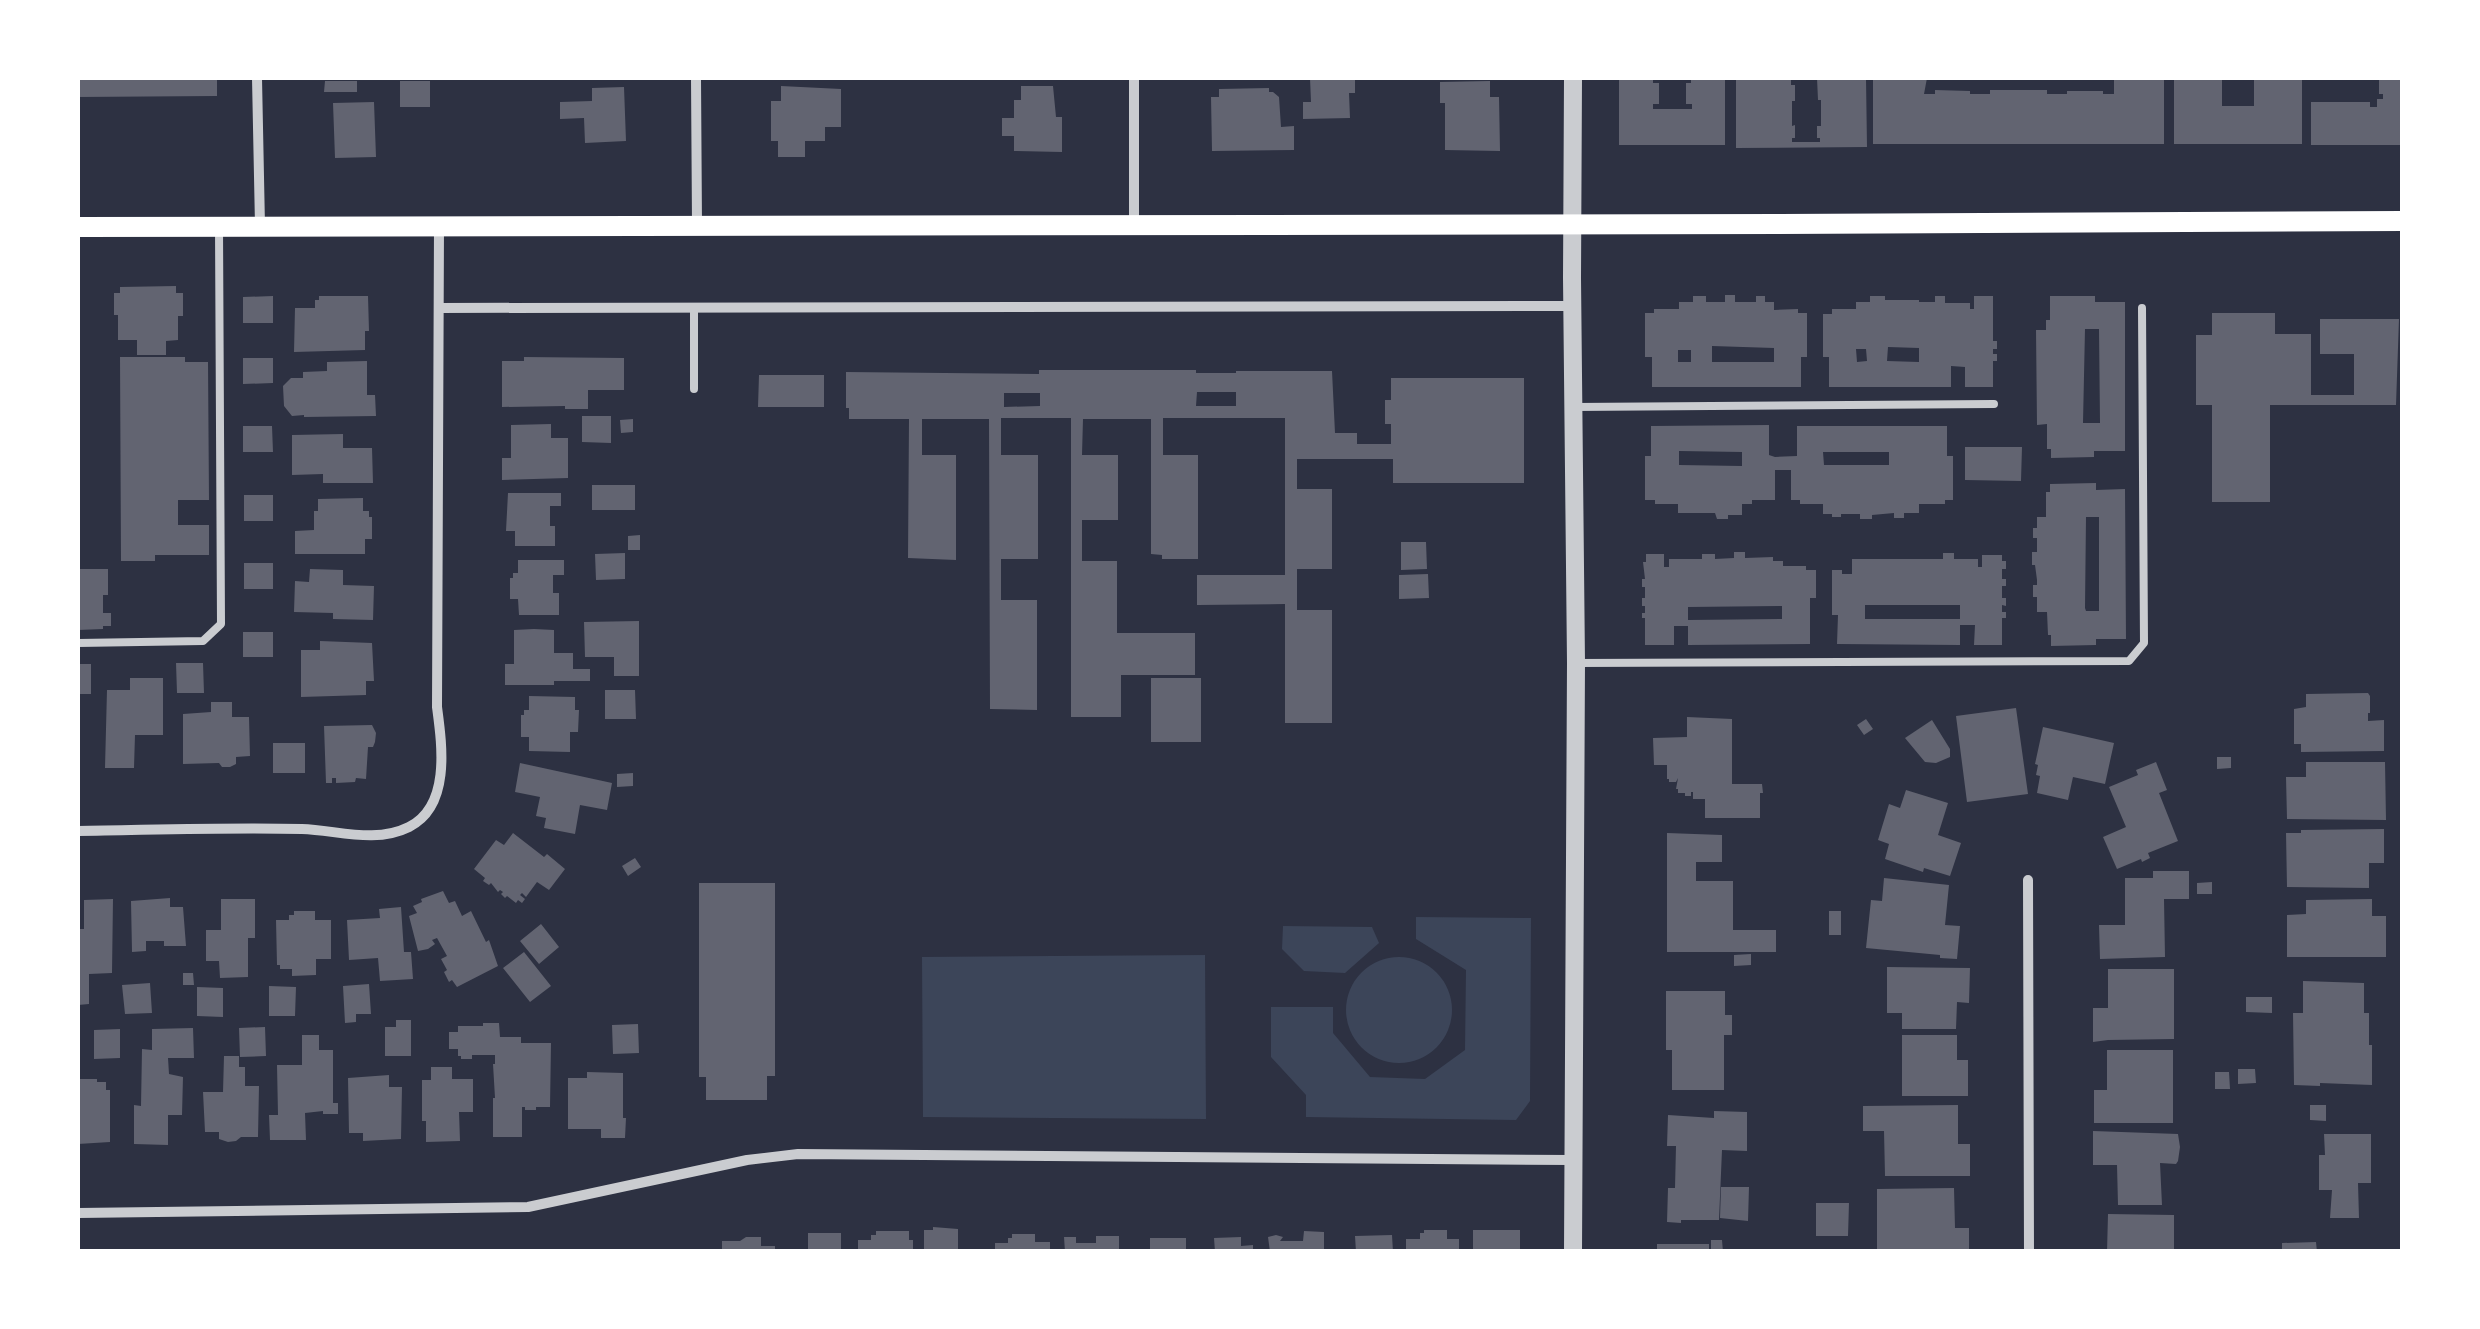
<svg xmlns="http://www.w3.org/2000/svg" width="2480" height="1329" viewBox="0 0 2480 1329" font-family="Bitter,serif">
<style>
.green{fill:#3c4559}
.building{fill:#626471;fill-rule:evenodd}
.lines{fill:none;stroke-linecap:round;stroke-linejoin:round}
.service{stroke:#caccd0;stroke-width:8}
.minor{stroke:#caccd0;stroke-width:10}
.tertiary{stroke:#caccd0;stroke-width:18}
.secondary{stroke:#fff;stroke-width:20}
</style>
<rect width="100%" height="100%" fill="#2d3142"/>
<!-- green -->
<path class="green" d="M1416,917L1531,918L1530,1101L1516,1120L1306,1117V1095L1271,1057V1007H1333V1033L1370,1077L1425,1079L1465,1050L1466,970L1416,939Z
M1283,926L1372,927L1379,943L1345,973L1304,971L1282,949Z
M1205,955L1206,1119L923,1117L922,957Z
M1346 1010a53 53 0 1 1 106 0a53 53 0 1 1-106 0Z"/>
<!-- building -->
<path class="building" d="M78,78H217V96L78,97Z
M1310,78H1355V93H1349L1350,118L1303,119V102H1311Z
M1619,78H1653V83H1659V104H1653V109H1692V104H1686V83H1691V78H1725V145H1619Z
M1736,78H1791V85H1795V101H1792V126L1795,125V138H1792V142H1820V138H1817V126H1821V100H1818L1817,78H1866L1867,147L1736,148Z
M1873,78H1927L1924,94H1935V90L1970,91V94H1990V90H2047V94H2067V91H2103V94H2114V78H2164V144H1873Z
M2174,78H2222V106H2254V78H2302V144H2174Z
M2379,78H2402V145H2311V102H2370V107H2377V99H2383V94H2379Z
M325,81H357V92H324Z
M400,81H430V107H400Z
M1490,81V97H1499L1500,151L1445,150V103H1440V82Z
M781,86L841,89V127H825V141H805V157H778V141H771V101H781Z
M1021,86H1053L1056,117H1062V152L1014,151V136H1002V118H1014V100H1021Z
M624,87L626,141L585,143L584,118L560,119V102L592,101V88Z
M1269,88V92H1273L1279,97L1281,127L1294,126V150L1212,151L1211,97H1219V89Z
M374,102L376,157L335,158L333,103Z
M176,286V293H183V316H178V340L166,341V355H137V340H118V315H114V293H120V287Z
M1725,295H1735V302H1756V296H1765V302H1774V310L1798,309V313H1807V357H1801V387H1652V357H1645V313H1654V309H1679V302H1693V296H1706V302H1725ZM1712,346L1774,348V362H1712ZM1678,350H1691V362H1678Z
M273,296V323H243V297Z
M319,296H368L369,331H365V350L294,352L295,308H315V300H319Z
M1870,296H1885V300H1919V302H1935V296H1945V303H1970V309H1974V296H1993V341H1997V349H1993V354H1997V361H1993V387H1965V367L1951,366V387H1829V357H1823V314H1832V309H1856V302H1870ZM1888,347L1919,348V362L1887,361ZM1856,349H1866L1867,361L1857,362Z
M2050,296H2095V302H2125V451H2094V457L2051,458V449H2047V424L2037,425L2036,330H2046V320H2050ZM2085,329H2099L2100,423H2083Z
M2212,313H2275V334H2311V395H2354V354H2320V319H2399L2396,405H2270V502H2212V405H2196V335H2212Z
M120,357H185V362H208L209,500H178V525H209V555H155V561H121Z
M524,357L624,358V390H588V409H565V406L502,407V361H524Z
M243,358H273V383L243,384Z
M367,361V395H375L376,416L304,417V415L292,416L284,406L283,386L291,378H303V372L327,371V362Z
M1039,370H1196V373H1236V371H1332L1335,433H1357V444H1391V424H1385V400H1391V378H1524V483H1393V459H1297V489H1332V569H1297V610H1332V723H1285V604L1197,605V575H1285V418H1163V455H1198V559H1162V555L1151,554V419H1083L1082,455H1118V520H1082V561H1117V633H1195V675H1121V717H1071V418H1001V455H1038V559H1001V600H1037V710L990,709L989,419H922V455H956V560L908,558L909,419H849V408H846V372L1039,374ZM1197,392H1236V406H1196ZM1004,393H1040V406L1004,407Z
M759,375H824V407H758Z
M582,416H611V443L582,442Z
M633,419V432L621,433L620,420Z
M551,424V438H568V478L502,480V458H511V425Z
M1769,425V455L1775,457L1797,456V426H1947V456H1953V500H1945V504H1919V513H1904V518H1894V513L1872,515V519H1860V514H1841V517H1832V514H1823V504H1800V500H1791V470H1775V500H1752V504H1742V515H1728V519H1717L1715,513H1678V504H1655V500H1645V456H1651V426ZM1679,451L1742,452V466L1679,465ZM1823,452H1889V465H1824Z
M243,426H272L273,452H243Z
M343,434V448H372L373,483H323V474L292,475V435Z
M1965,447H2022L2021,481L1965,480Z
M2096,483V490L2125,489L2126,639H2096V645L2051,646V635H2048L2047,612H2037V597H2033V585H2037V580L2035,565H2032V552H2037V538H2033V528H2037V517H2046V492H2050V484ZM2086,517H2099V611H2086L2085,608Z
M592,485H635V510H592Z
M508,493H561V506H550V526H555V546H515V531H506Z
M244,495H273V521H244Z
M363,498V511H369V517H372V539H365V554H295V531L314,530V511H318V499Z
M640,535V550H628V536Z
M1401,542H1426L1427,569L1401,570Z
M1734,552H1745V558L1773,557V561H1783V566H1806V570H1816V598H1810V644L1688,645V626H1674V645H1645V618H1642V613H1645V606H1642V598H1645V587H1642V579H1645L1643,562H1646V554H1664V567H1669V559H1702V554H1715V559L1734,558ZM1782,606V619L1688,620V607Z
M625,553V579L596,580L595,554Z
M1943,553H1954V559H1978V567H1982V555H2002V561H2006V569H2002V579H2006V586H2002V598H2006V606L2002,605V612H2006V618H2002V645H1974L1975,625H1960V645L1837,644L1838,615H1832V570H1842V574H1852V559H1943ZM1865,605H1960V619H1865Z
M518,560H564V575H553V593H559V615H519L518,599H510V578H513V573H518Z
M244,563H273V589H244Z
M78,569H108V595H103V613H111V626H103V629L78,630Z
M310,569L343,570V585L374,586L373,620L333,619V613L294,612L295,581L309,582Z
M1428,574L1429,598L1399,599V575Z
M639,621V676H614V657H585L584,622Z
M534,629L554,630V653H573V669H590V681H554V685H505V664H514V630Z
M243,632H273V657H243Z
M320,641L372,643L374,681H366V695L301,697V650H320Z
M176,663H203L204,693H177Z
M78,664H91V694H78Z
M130,678H163V735H135L134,768H105L107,690H130Z
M1151,678H1201V742H1151Z
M605,690H635L636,719H605Z
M2368,693L2370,696V713H2368V721L2384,720V751L2301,752V744H2294V709L2306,707V694Z
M529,696L575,697V710H579L578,732H570V752L529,751V737H521V715H524V710H529Z
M211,702H232V717H249L250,756L236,757V764L230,767H222L219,763L183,764V714L211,712Z
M2016,708L2028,794L1967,802L1956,716Z
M1687,717L1732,719V784H1762L1763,793H1760V818H1705V799H1693V792H1691V796H1685V793H1678V789H1676L1678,778L1676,782H1669V779H1667V765H1654L1653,738L1687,737Z
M1866,719L1873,729L1864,735L1857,725Z
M1932,720L1950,749V757L1936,763L1925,762L1905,738Z
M372,725L376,733L375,742L373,747H368L366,779L356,778L355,782L336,783V778H332V783H326L324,726Z
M2043,727L2114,743L2105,784L2073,777L2068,800L2037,793L2040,776L2036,775L2038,765L2035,764Z
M273,743H305V773H273Z
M2217,757H2231V768L2217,769Z
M2156,762L2167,790L2159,793L2178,841L2148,853L2150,858L2142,862L2141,859L2117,869L2103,837L2126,827L2109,787L2138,775L2136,770Z
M2306,762H2385L2386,820L2287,819L2286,777H2306Z
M520,763L612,783L607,810L580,805L575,834L544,828L546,818L536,816L540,797L515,792Z
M633,773V786L617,787V774Z
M1906,790L1948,803L1938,835L1961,843L1950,876L1924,868L1923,872L1885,859L1889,844L1878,840L1889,804L1900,808Z
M2384,829V863H2369V888L2287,887L2286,833H2301V830Z
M513,833L544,857L547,854L565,869L549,890L537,882L526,897L522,893L520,895L525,899L522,903L518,900L516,903L507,896L505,898L501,894L503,892L500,890L498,892L491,883L489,885L483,881L485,878L474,869L496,840L504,845Z
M1667,833L1722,835V862H1696V881H1733V930H1776V952H1667Z
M635,858L641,867L628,876L622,866Z
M2153,871H2189V899H2164L2165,957L2100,959L2099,925H2125V878H2153Z
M1884,878L1949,885L1945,925L1960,926L1957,959L1940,958V955L1866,948L1871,900L1882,901Z
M2212,882V894H2197V883Z
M699,883H775V1076H767V1100H706V1077H699Z
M443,891L449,903L455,901L462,916L471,911L486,942L489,940L498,966L457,987L452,980L449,982L444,972L447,970L441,959L447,956L437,938L432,940L435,944L428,949L418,951L409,916L417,913L413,906L422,902L421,899Z
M170,898V907H183L186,946H164V941H146V951L132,952L131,901Z
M113,899L112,973L89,974V1004L78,1005V929H84V900Z
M221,899H255V938H248V977L220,978L219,961H206V930H221Z
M2372,899V916H2386V957H2287V915L2306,914V900Z
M401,907L404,952H411L413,979L380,981L378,958L349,960L347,920L380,918L379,909Z
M294,911H315V920H331V959H316V975L292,976V969H280V965H277L276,920H289V915H294Z
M1829,911H1841V935H1829Z
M541,924L559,947L539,964L520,941Z
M524,952L551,986L530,1002L503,968Z
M1751,954V965L1734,966V955Z
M1887,967L1970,968L1969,1003L1957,1002L1956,1029H1902V1013H1887Z
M2108,969H2174V1039L2108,1040L2093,1042V1008H2108Z
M183,973H193L194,985H183Z
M2303,981L2364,983V1013H2369V1045H2372V1085L2320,1083V1086L2294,1085L2293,1013H2303Z
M150,983L152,1013L125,1014L122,985Z
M369,984L371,1014H356V1022L345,1023L343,986Z
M269,986L296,987L295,1016H269Z
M197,987L223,988V1017L197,1016Z
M1666,991H1725V1015H1732V1035H1724V1090H1672V1050H1666Z
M2246,997H2272V1013L2246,1012Z
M396,1020H411V1056H385V1027H396Z
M483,1023H499L500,1037H521V1043H551L550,1107H536V1110H525V1107H522V1137H493V1098H495L493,1064H495V1055H472V1059H461V1056H458V1049H449V1032H458V1026H483Z
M638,1024L639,1053L613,1054L612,1025Z
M265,1027L266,1056L240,1057L239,1028Z
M193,1028L194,1058H168L169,1074L183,1077L182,1115H168V1145L134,1144V1105L141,1106L142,1049L152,1050V1029Z
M120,1029V1058L94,1059V1030Z
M302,1035H319V1050H333V1103H338V1114H323V1111L305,1113L306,1140H270L269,1115H278L277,1065H302Z
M1902,1035H1957V1060H1968V1096H1902Z
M2107,1050H2173V1123H2094V1090H2107Z
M224,1056H239V1067H245V1086H259L258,1137H241L236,1141L228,1142L219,1139V1132H205L203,1092H223Z
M431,1067H452V1079H473V1112H459L460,1141L426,1142V1121H422V1080H431Z
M2238,1069H2255L2256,1083L2238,1084Z
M587,1072L623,1073V1118H626L625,1138H601V1129H568V1078H587Z
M2215,1072H2229L2230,1089H2215Z
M389,1075V1087H402L401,1139L363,1141V1133H349L348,1078Z
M78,1079H97V1082H106V1090H110V1142L78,1144Z
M1958,1105V1144H1970V1176H1885L1884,1131H1863V1106Z
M2310,1105H2326V1121L2310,1120Z
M1714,1111L1747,1112V1151L1722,1150L1719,1220H1681V1223L1667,1222L1668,1188H1675L1676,1146H1667L1668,1115L1714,1118Z
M2093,1131L2178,1134L2180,1147L2178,1161L2176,1164L2160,1163L2162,1205H2118L2117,1165H2093Z
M2324,1134H2371V1183H2358L2359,1218H2330L2332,1190H2319V1155H2325Z
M1721,1187H1749L1748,1221L1720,1218Z
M1954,1188L1955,1228H1969V1252H1877V1189Z
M1816,1203H1849L1848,1236H1816Z
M2108,1214L2174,1215V1252H2107Z
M933,1227L958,1229V1252H924V1230H933Z
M1424,1230H1447V1239H1459V1252H1406V1239H1420V1233H1424Z
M1473,1230H1520V1252H1473Z
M876,1231H909V1240H913V1252H858V1240H871V1235H876Z
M1304,1231L1324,1232V1252H1270L1268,1237L1276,1235L1283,1237L1280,1241H1303Z
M808,1233H841V1252H808Z
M1012,1234H1035V1242H1050V1252H995V1243H1008V1238H1012Z
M1392,1235L1393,1252H1356L1355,1236Z
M1096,1236H1119V1252H1065L1064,1237H1076V1243H1096Z
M746,1237H761V1246H775V1252H722V1241H740Z
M1241,1237V1246L1253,1245V1252H1215L1214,1238Z
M1150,1238H1186V1252H1150Z
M1711,1240H1722L1723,1252H1711Z
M2316,1242L2317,1252H2282V1243Z
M1657,1244H1709V1252H1657Z"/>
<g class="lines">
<!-- service -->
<path class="service" d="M694,307V389
M1574,407L1994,404
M78,643L203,641L221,624L219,227
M1576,663L2129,661L2144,643L2142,308"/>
<!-- minor -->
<path class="minor" d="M257,78L260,226
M696,78L697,225
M1134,78V225
M439,308L1573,306
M78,831C152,830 228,827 302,829C337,830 375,844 409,827C451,806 442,745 437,707L439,227
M2028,880L2029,1252
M78,1213L528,1207L747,1160L798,1154L1572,1160"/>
<!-- tertiary -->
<path class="tertiary" d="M1573,1252L1576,663L1572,278L1573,78"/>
<!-- secondary -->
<path class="secondary" d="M78,227L1780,224L2402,221"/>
</g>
<!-- border -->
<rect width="2480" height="1329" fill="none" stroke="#ffffff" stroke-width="160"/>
</svg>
